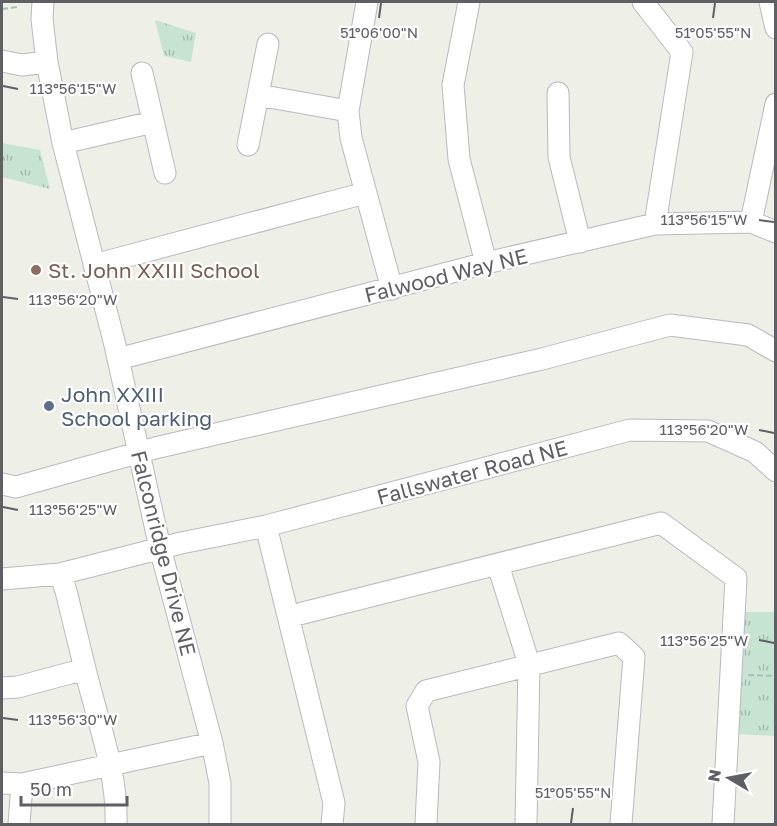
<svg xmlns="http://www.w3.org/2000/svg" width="777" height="826" viewBox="0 0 777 826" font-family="'Golos Text',sans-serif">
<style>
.grass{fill:url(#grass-tufts)}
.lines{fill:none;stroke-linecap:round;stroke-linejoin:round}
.minor-casing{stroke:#b9b9bf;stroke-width:23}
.path{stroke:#a0c4b9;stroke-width:2;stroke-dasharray:6 3;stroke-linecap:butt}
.minor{stroke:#fff;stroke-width:21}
.ticks{fill:none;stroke:#5f5f66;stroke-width:2}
.education-dot{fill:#8d6e63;stroke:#fff;stroke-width:2}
.service-dot{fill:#5c6f8a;stroke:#fff;stroke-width:2}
.labels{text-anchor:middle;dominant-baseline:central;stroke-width:4.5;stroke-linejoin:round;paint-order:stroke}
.education-label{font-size:21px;fill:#785e54;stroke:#fff;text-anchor:start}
.street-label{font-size:21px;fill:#5f5f66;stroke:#fff}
.service-label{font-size:21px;fill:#4e5e75;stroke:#fff;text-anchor:start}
.ticks-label{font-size:15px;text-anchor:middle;fill:#5f5f66;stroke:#fff;stroke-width:4.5;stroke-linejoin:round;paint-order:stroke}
</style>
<defs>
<pattern id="grass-tufts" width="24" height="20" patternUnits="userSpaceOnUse" patternTransform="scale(1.5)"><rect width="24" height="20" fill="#c7e3d2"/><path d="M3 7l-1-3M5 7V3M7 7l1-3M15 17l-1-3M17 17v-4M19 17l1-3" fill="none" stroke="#a5bbae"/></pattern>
</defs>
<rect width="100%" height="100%" fill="#eeefe7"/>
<!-- grass -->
<path class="grass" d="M155,20L196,33L191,62L164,56Z
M2,143L40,150L50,189L2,177Z
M741,612H775V736L735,734Z"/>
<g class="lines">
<!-- minor casing -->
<g class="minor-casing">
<path id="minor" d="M43,2L42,19L47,62L63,143L115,345L160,548L212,743L220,783V824
M367,2L348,111L351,138L392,289
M469,2L453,85L459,159L486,263
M643,2L682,52L655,224
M770,2L776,28
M2,61L22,65L47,62
M142,73L165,173
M558,93L559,157L580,242
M258,95L348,111
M63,143L153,122
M248,145L268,44
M751,222L776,104
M94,265L365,193
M118,359L486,263L655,224L751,222L776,232
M2,484L16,487L155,448L542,359L670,325L748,335L776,351
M266,526L334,803L332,824
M498,565L529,664L526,824
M60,574L66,591L85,669
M2,579L60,574L181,543L266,526L630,430L708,431L755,452L776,471
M291,616L661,523L736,578L723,824
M2,688L18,687L85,669C97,719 118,773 116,824
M2,783L22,784L212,743
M19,824L22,784
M426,824L429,762L417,706L426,691L619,643L634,657L621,824"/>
</g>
<!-- path -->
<path class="path" d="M2,9L17,7
M748,675L776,676"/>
<!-- minor -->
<use href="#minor" class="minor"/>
</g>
<!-- ticks -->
<path class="ticks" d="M379,18L381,3M713,18L715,3M3,86L18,89M759,220L774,222M3,297L18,299M759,430L774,433M3,507L18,510M759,640L774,643M3,718L18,720M571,823L573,808"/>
<!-- markers -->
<circle class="education-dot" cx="36" cy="270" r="6"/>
<circle class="service-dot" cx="49" cy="406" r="6"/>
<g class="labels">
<!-- education labels -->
<g class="education-label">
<text x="48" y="270">St. John XXIII School</text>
</g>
<!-- street labels -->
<g class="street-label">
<text transform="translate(446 275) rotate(-14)">Falwood Way NE</text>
<text transform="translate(472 472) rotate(-15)">Fallswater Road NE</text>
<text transform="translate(164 553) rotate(76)">Falconridge Drive NE</text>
</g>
<!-- service labels -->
<g class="service-label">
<text x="61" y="394">John XXIII<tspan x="61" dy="24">School parking</tspan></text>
</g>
</g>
<g class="ticks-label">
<text x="379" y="38">51°06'00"N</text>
<text x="713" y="38">51°05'55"N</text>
<text x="73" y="94">113°56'15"W</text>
<text x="704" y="225">113°56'15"W</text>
<text x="73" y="305">113°56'20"W</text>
<text x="704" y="435">113°56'20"W</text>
<text x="73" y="515">113°56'25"W</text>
<text x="704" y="646">113°56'25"W</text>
<text x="73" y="725">113°56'30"W</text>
<text x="573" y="798">51°05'55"N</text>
</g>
<!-- border -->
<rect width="777" height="826" fill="none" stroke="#5f5f66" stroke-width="6"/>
<!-- north arrow -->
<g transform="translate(729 778) rotate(280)" stroke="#ffffff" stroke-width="4.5" paint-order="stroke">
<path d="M0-4.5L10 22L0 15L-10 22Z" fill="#5f5f66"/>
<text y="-9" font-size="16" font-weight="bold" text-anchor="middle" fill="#5f5f66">N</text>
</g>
<!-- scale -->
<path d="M21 796v9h106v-9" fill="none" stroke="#5f5f66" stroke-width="3"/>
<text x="30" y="796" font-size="18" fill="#5f5f66" stroke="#ffffff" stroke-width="4.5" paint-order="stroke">50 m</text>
</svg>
